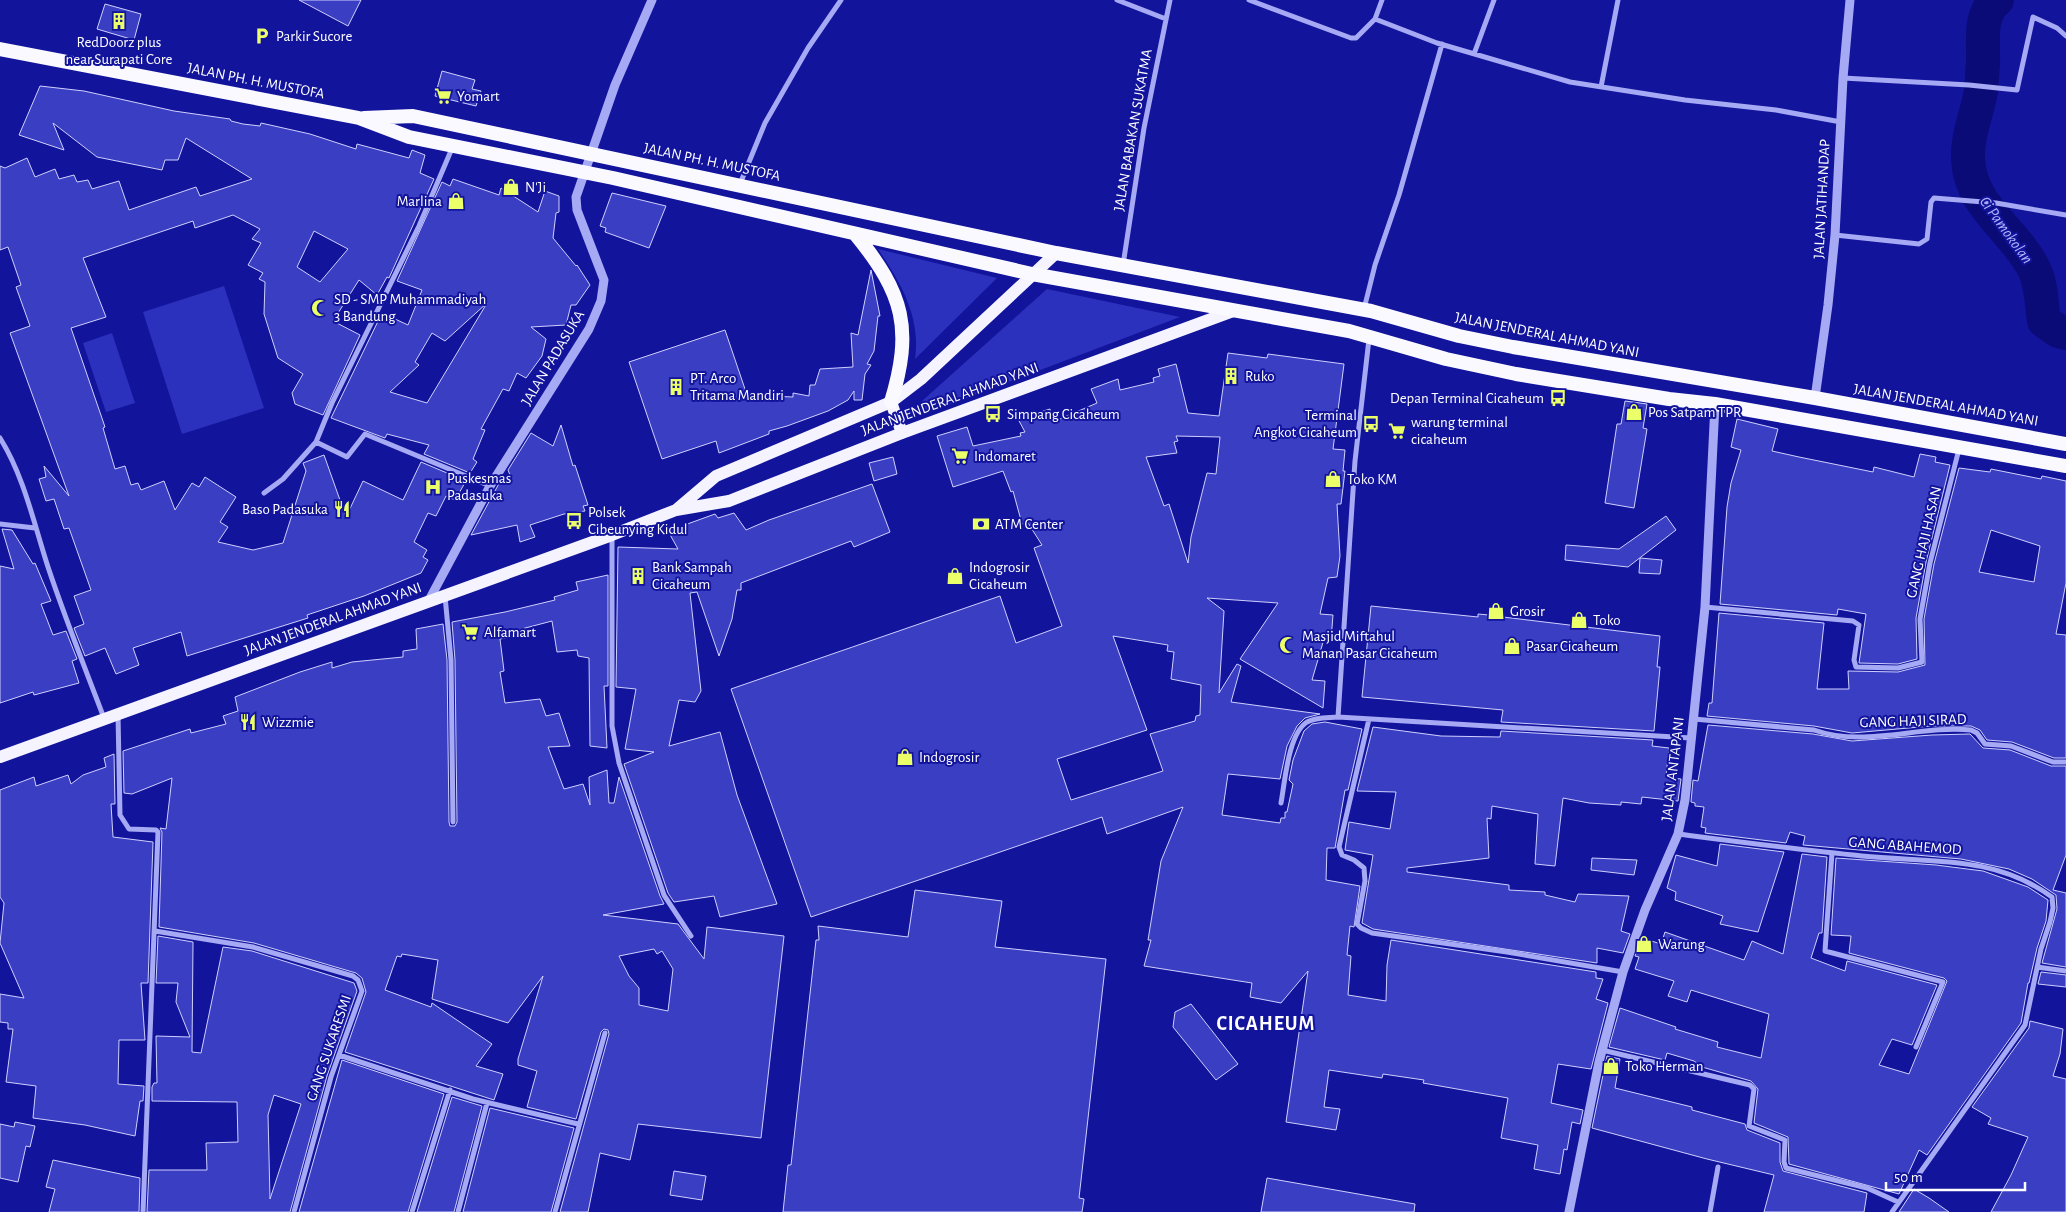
<svg xmlns="http://www.w3.org/2000/svg" width="2066" height="1212" viewBox="0 0 2066 1212" font-family="'Alegreya Sans',sans-serif">
<style>
.green{fill:#2b30bd}
.lines{fill:none;stroke-linecap:round;stroke-linejoin:round}
.river{stroke:#0b0b78;stroke-width:34}
.building{fill:#3a3ec3;stroke:#cfd0fe;fill-rule:evenodd}
.minor{stroke:#a6a9f4;stroke-width:5}
.tertiary{stroke:#a6a9f4;stroke-width:9}
.primary{stroke:#f4f3ff;stroke-width:12}
.trunk{stroke:#faf9ff;stroke-width:14}
.labels{text-anchor:middle;dominant-baseline:central;stroke-width:4;stroke-linejoin:round;paint-order:stroke}
.poi-label{font-size:15px;fill:#fff;stroke:#12149c;text-anchor:start}
.street-label{font-size:15px;fill:#fff;stroke:#12149c}
.water-label{font-size:16px;font-style:italic;fill:#b3b6fb;stroke:#12149c}
.district-label{font-size:20px;font-weight:bold;letter-spacing:1px;fill:#fff;stroke:#12149c}
</style>
<rect width="100%" height="100%" fill="#12149c"/>
<!-- green -->
<path class="green" d="M878,249L997,278L915,359C921,317 901,283 878,249Z
M224,286L264,408L182,434L143,312Z
M1047,289L1180,317L927,413L922,401Z
M112,333L135,403L106,412L83,343Z"/>
<g class="lines">
<!-- river -->
<path class="river" d="M1997,0C1978,14 1984,44 1983,64C1982,73 1982,82 1981,91C1977,114 1967,135 1968,159C1970,207 2014,229 2034,269C2042,285 2041,303 2044,321L2058,331L2066,333"/>
</g>
<!-- building -->
<path class="building" d="M299,0H361L348,26Z
M105,4L141,14L134,40L97,29Z
M442,71L475,80L472,89L481,91L476,106L435,96Z
M40,86L84,91L174,111L230,119L231,121L243,124L260,126L261,123L310,134L356,149L357,144L409,158L412,150L425,155L420,173L434,179L389,278L387,277L377,295L359,280L333,321L360,335L323,415L295,404L292,393L303,374L278,358L264,314L265,282L259,279L263,273L248,265L261,243L252,239L260,229L233,215L195,228L193,221L83,258L106,317L71,328L105,427L103,428L115,469L125,466L131,485L138,483L141,490L164,481L175,510L192,483L199,487L205,477L236,497L220,522L228,527L218,542L253,550L283,543L306,471L303,463L324,455L346,517L363,481L403,500L421,462L466,481L455,500L446,496L436,516L428,513L414,542L427,550L423,557L428,560L421,573L364,596L307,615L308,618L187,656L181,632L133,648L139,665L116,674L105,648L85,656L74,628L84,624L74,596L91,590L69,528L64,529L54,499L46,501L39,479L46,477L44,466L69,496L10,333L30,326L16,287L21,285L8,247L0,250V166L5,168L27,158L35,177L55,169L59,179L74,175L77,182L88,180L92,189L119,181L129,210L196,187L200,196L252,179L186,138L178,160H165L162,170L97,157L53,123L64,150L19,135ZM314,231L348,249L320,282L297,267Z
M453,179L499,195L501,188L538,212L545,191L559,196V212L556,213L553,238L576,266L577,265L590,285L576,305H571L566,325L531,327L546,339L542,356L526,378L517,373L509,391L503,389L481,429L485,430L473,459L477,462L470,473L424,454L429,445L387,434L385,438L331,418L382,313L408,325L422,290L397,281L442,182L450,186ZM487,303L427,403L390,392L419,365L415,362L432,333L445,341Z
M612,193L666,206L649,248L605,232L606,228L600,226Z
M871,270L880,316H878L874,351L867,364L871,365L865,374L862,400H854V391L848,400L828,411L787,426L769,431V434L719,453L716,441L662,459L629,362L725,330L747,395L793,397V393L809,396L810,385H815L820,369L853,367L851,333L858,335Z
M1228,353L1267,358L1268,354L1344,364L1333,449L1345,450L1343,471H1345L1341,504H1337L1340,556L1337,577L1328,578L1320,614L1333,615L1331,640L1324,639L1312,680L1325,681L1323,708L1240,659L1278,603L1207,598L1224,611L1219,693L1237,664L1241,666L1231,702L1320,714L1305,718L1297,726L1287,746L1280,779L1228,774L1222,815L1280,823L1281,818H1285V812H1287L1293,784L1289,780L1293,760L1304,731L1312,724L1325,722L1362,729L1348,790H1345L1335,848H1327L1326,880L1360,886L1354,927L1350,926L1347,955L1351,956L1348,995L1386,1001L1387,965L1391,940L1596,972V978L1603,979L1596,999L1608,1003L1591,1069L1558,1064L1551,1103L1583,1110L1580,1124L1572,1122L1567,1150L1564,1149L1560,1174L1534,1169L1538,1145L1501,1138L1508,1098L1423,1083L1424,1080L1383,1074L1382,1078L1329,1070L1324,1107L1340,1109L1336,1130L1286,1122L1308,971L1281,1003L1250,997L1252,983L1144,966L1151,940H1148L1161,861L1183,807L1107,834L1102,817L811,917L731,689L1000,596L1016,643L1062,626L1034,548L1042,545L1028,523L1022,524L1013,491L1011,492L1003,471L953,487L937,436L967,427L973,446L1021,436L1020,433L1025,432L1018,419L1050,409L1053,422L1097,403L1091,389L1118,379L1120,390L1154,382L1153,378L1160,376L1158,369L1176,364L1188,413L1219,416ZM1176,436L1220,437L1216,474L1207,473L1191,537L1188,563L1169,504L1164,506L1146,457L1177,453L1174,442L1178,441ZM1113,636L1168,645L1167,651L1174,652L1171,679L1201,685L1200,715L1196,716L1195,721L1150,734L1163,771L1071,800L1057,759L1147,730Z
M1625,401L1647,404L1643,428L1647,429L1634,508L1605,503L1617,424H1621Z
M1737,419L1778,429L1772,451L1799,457L1873,472L1874,467L1914,477L1920,454L1936,457L1935,462L1950,465L1926,562L1916,618L1917,659L1898,664L1859,663L1866,614L1838,609L1837,615L1720,604L1727,507L1731,483L1741,450L1731,447Z
M561,425L573,466L575,465L588,505L583,506L585,511L564,514L530,525L535,537L520,542L517,525L471,535L502,478L510,475L508,470L531,433L553,446Z
M893,457L897,474L874,481L869,463Z
M1959,468L1990,472L1991,469L2041,479L2042,476L2066,481V583L2056,634L2066,635V758H2054L2012,742L1987,740L1980,730L1971,726H1931L1852,733L1814,726L1707,716L1709,703H1712L1719,613L1824,623L1817,689H1849L1848,671L1898,672L1925,665L1924,619L1934,564ZM1991,530L2040,546L2034,582L1979,572Z
M872,484L890,532L854,547L851,541L741,583V590H737L732,619L719,656L697,592L690,593L701,691L695,702L679,700L669,746L720,732L737,795L777,904L720,917L714,896L674,902L668,893L624,764L654,752L625,749L636,689L616,687L618,547L678,549L668,531L715,514L718,518L734,513L746,530L769,520Z
M1666,516L1676,530L1628,567L1565,560L1566,545L1619,549Z
M2,529L12,530L33,564L35,563L51,601L41,604L53,635L66,631L77,659L72,661L79,683L34,695L33,692L0,703V566L14,569Z
M1640,558L1662,560L1660,574L1639,573Z
M608,575V686H604L607,748L590,746L589,658L578,656L577,650L557,652L552,621L510,632L511,637L500,639L504,671L500,672L505,703L540,699L546,716L559,713L570,746L548,747L564,789L583,784L590,805L589,777L607,770L609,803H614L619,777L660,896L664,904L603,915L678,924L704,959L707,927L784,936L761,1138L638,1124L630,1160L600,1153L588,1212H560L609,1034L608,1030L604,1029L601,1032L576,1119L527,1107L537,1071L518,1065V1059L543,976L508,1023L432,999L438,960L402,954L401,957L397,956L385,990L431,1007L432,1003L492,1044L476,1066L503,1074L494,1100L345,1052L366,992L362,978L356,973L254,943L159,927L162,832L160,828L166,829L172,778L132,794L124,793L123,751L190,729L191,733L226,724L223,716L238,711L235,697L300,672L332,662V668L352,662L403,657V651L417,649L416,629L443,624L447,660L449,822L450,826H455L457,822L455,660L452,622L505,612L555,600L554,597L578,590L576,582ZM654,949L657,954L662,951L673,969L668,1011L639,1005V988L629,976L619,956Z
M1371,606L1478,617V614L1489,615V607L1503,608V617L1660,636L1657,667H1660L1654,731L1501,722L1503,710L1362,697Z
M1708,725L1813,734L1852,741L1932,735L1970,734L1983,748L2010,750L2051,766H2066V855L2053,890L2066,893V967L2042,963L2057,909L2056,895L2032,879L2009,869L1961,859L1803,845L1805,836L1790,832L1786,843L1705,833L1706,828L1701,827L1704,807L1695,806V803L1691,802L1693,780L1698,781Z
M1373,727L1441,736L1500,737L1501,731L1653,740L1652,746L1669,748L1666,777L1681,779L1678,801L1642,797L1641,804L1621,802V805L1589,803L1563,798L1555,866L1535,864L1538,814L1492,806L1491,819L1487,818L1489,858L1407,868V872L1509,885V890L1545,892V895L1575,902L1578,894L1629,896L1621,931L1630,934L1623,953L1597,948V963L1373,929L1364,924L1362,923L1373,855L1345,850L1349,822L1390,829L1396,792L1357,791Z
M114,754L115,804H111L113,837L153,842L148,983H141L145,1040H119L118,1084L144,1086L143,1101H140L135,1136L85,1125L33,1118L36,1086L6,1082L13,1029H8V1023L0,1022V994L24,998L0,943L4,903L0,897V790L34,777L36,786L68,775L71,784L83,775L106,767L104,758Z
M1720,844L1784,852L1758,932L1720,924L1723,916L1675,900L1676,892L1667,888L1676,855L1717,866Z
M1802,854L1827,857L1822,933H1819L1811,958L1845,971L1847,961L1937,985L1912,1045L1892,1039L1879,1065L1909,1074L1947,981L1944,978L1849,953L1851,936L1831,935L1836,858L1936,865L1983,871L2028,887L2048,900L2046,921L2037,948L2029,983H2028L2021,1023L1927,1155L1919,1150L1899,1194L1789,1164L1788,1137L1754,1123L1758,1089L1751,1081L1702,1067L1694,1061L1667,1053L1665,1060L1609,1047L1620,1008L1676,1027L1675,1029L1718,1042L1717,1047L1761,1058L1769,1014L1691,990L1687,1002L1668,996L1674,981L1635,969L1639,957L1635,956L1642,938L1643,946L1645,939L1661,944L1665,932L1744,960L1752,941L1783,954Z
M1592,858L1637,860L1634,875L1591,870Z
M915,890L1002,901L995,947L1106,959L1079,1198L1084,1199L1082,1212H783L788,1165H791L816,940H819L818,926L908,937Z
M158,936L193,942L192,1052L201,1053L223,947L252,951L354,983L357,991L327,1076L290,1212H147L149,1170H207L206,1143L238,1142L237,1102L152,1101V1087L154,1083H157L156,1036L190,1037L176,1002L178,983H156ZM274,1095L301,1104L270,1199L268,1115Z
M2041,972L2066,975V987L2038,984Z
M1191,1004L1238,1064L1216,1080L1173,1027L1175,1012Z
M2030,1021L2063,1029L2060,1054L2053,1076L2066,1079V1212H1991L2011,1175L2028,1137L1988,1124L1991,1118L1972,1107L2029,1028Z
M1607,1056L1620,1059L1615,1088L1692,1107V1110L1745,1124L1747,1130L1780,1143V1162L1783,1171L1867,1193L1864,1212H1764L1774,1175L1707,1159L1592,1128Z
M342,1060L444,1094L408,1212H299Z
M452,1097L482,1106L454,1212H417Z
M490,1108L574,1128L551,1212H463Z
M15,1122L35,1126L30,1147L26,1146L18,1182L0,1178V1124L14,1127Z
M53,1160L140,1178L139,1212H49L55,1189L46,1187Z
M674,1171L706,1176L702,1200L670,1195Z
M1267,1178L1415,1204L1414,1212H1261Z
M1914,1189L1929,1198L1949,1212H1899Z"/>
<g class="lines">
<!-- minor -->
<path class="minor" d="M1117,0L1166,19
M1249,0L1351,38H1356L1375,19L1437,43L1570,82L1685,100L1776,110L1841,122
M1375,19L1382,0
M1474,54L1494,0
M1843,78L1969,85L2017,90L2033,17L2057,28L2066,36
M1601,87L1618,0
M740,184L765,123L808,48L841,0
M1835,235L1919,244L1927,239L1931,202L1934,198L1996,203L2066,215
M1123,265L1144,128L1170,0
M1364,309L1375,265L1399,195L1442,44
M0,438C24,476 34,524 48,567C65,618 85,668 104,718
M316,442L347,457L365,434L490,486
M264,493L283,479L316,442L332,403L419,226L453,146
M0,524L35,528
M612,536V726L619,763L664,895L691,936
M445,596L451,660L453,822
M1705,607L1853,621L1859,625L1854,660L1856,667L1898,668L1922,662L1920,619L1930,563L1959,449
M118,714L120,815L129,829L156,830L158,832L143,1212
M1338,717L1355,461L1369,339
M1369,719L1339,847L1342,855L1354,860L1364,868L1365,881L1357,924L1361,928L1372,933L1507,952L1623,972
M1694,719L1814,730C1864,748 1919,725 1971,730L1977,733L1985,744L2011,746L2053,762H2066
M1281,803C1285,782 1288,734 1307,722C1316,717 1329,718 1338,717L1691,738
M1678,834C1740,842 1801,850 1862,856C1930,863 1993,854 2052,897L2053,908L2050,922L2041,949L2025,1025L1892,1212
M1832,853L1825,951L1943,982L1916,1047
M155,931L253,947L353,976L358,980L362,991L331,1077L294,1212
M2037,967L2066,971
M1602,1050L1750,1085L1754,1089L1749,1126L1785,1140L1784,1162L1786,1168L1867,1188L1898,1202
M339,1055L473,1099L578,1124
M412,1212L450,1090
M458,1212L487,1103
M555,1212L605,1033
M1710,1212L1718,1167"/>
<!-- tertiary -->
<path class="tertiary" d="M1815,398L1828,305L1835,235L1843,78L1850,0
M428,602L490,486L589,329L601,301L604,280L577,210L576,197L615,85L652,0
M1569,1212L1599,1062L1623,972L1645,910L1678,834L1685,800L1705,607L1715,404"/>
<!-- primary -->
<path class="primary" d="M891,402L902,433
M676,510L716,476L891,402L921,379L1056,253
M0,757L612,535L676,510L729,501L902,433L1233,311"/>
<!-- trunk -->
<path class="trunk" d="M0,49L359,118L409,137L613,178L1032,274L1349,331L1446,359L1516,374L1669,399L1715,404L2066,466
M364,118L413,116L1056,253L1371,311L1459,336L1513,347L1815,398L2066,444
M856,235C904,294 913,329 891,402"/>
</g>
<!-- icons -->
<defs>
<g id="building-bare" transform="scale(1.35)"><path d="M-4-6H4V6H1V3H-1V6H-4ZM-2.5-4.3h1.7v1.8h-1.7ZM.8-4.3h1.7v1.8H.8ZM-2.5-1h1.7V.8h-1.7ZM.8-1h1.7V.8H.8Z" fill="#ebff69" stroke="#12149c" stroke-width="2.5" paint-order="stroke"/></g>
<g id="parking-bare" transform="scale(1.35)"><path d="M-3.5-5.5H1a3.5 3.5 0 0 1 0 7H-1V5.5H-3.5ZM-1-3.4V-.6H.8a1.4 1.4 0 0 0 0-2.8Z" fill="#ebff69" stroke="#12149c" stroke-width="2.5" paint-order="stroke"/></g>
<g id="supermarket-bare" transform="scale(1.35)"><path d="M-6-5.5h2.5l.6 2H6L4.5 2H-2.5L-4.4-4H-6ZM-1.5 3.2a1.3 1.3 0 1 0 .1 0ZM3 3.2a1.3 1.3 0 1 0 .1 0Z" fill="#ebff69" stroke="#12149c" stroke-width="2.5" paint-order="stroke"/></g>
<g id="shop-bare" transform="scale(1.35)"><path d="M-5-2.5h2.3a2.7 3.5 0 0 1 5.4 0H5L5.5 6h-11ZM-1.5-2.5h3a1.5 2.3 0 0 0-3 0Z" fill="#ebff69" stroke="#12149c" stroke-width="2.5" paint-order="stroke"/></g>
<g id="mosque-bare" transform="scale(1.35)"><path d="M3.5-4.9A6 6 0 1 0 3.5 4.9A5 5 0 1 1 3.5-4.9Z" fill="#ebff69" stroke="#12149c" stroke-width="2.5" paint-order="stroke"/></g>
<g id="bus-bare" transform="scale(1.35)"><path d="M-5-6H5V4H4V6H2V4H-2V6H-4V4H-5ZM-3.5-4V0h7V-4ZM-3.5 1.2v1.5H-2V1.2ZM2 1.2v1.5H3.5V1.2Z" fill="#ebff69" stroke="#12149c" stroke-width="2.5" paint-order="stroke"/></g>
<g id="hospital-bare" transform="scale(1.35)"><path d="M-5-5h3v3.5h4V-5h3V5h-3V1.5h-4V5h-3Z" fill="#ebff69" stroke="#12149c" stroke-width="2.5" paint-order="stroke"/></g>
<g id="restaurant-bare" transform="scale(1.35)"><path d="M-5-6h1v4h1v-4h1v4h1v-4h1v5L-1.5 .5V6h-2V.5L-5-1ZM5-6V6H3V1.5H1.5Q1.5-4 5-6Z" fill="#ebff69" stroke="#12149c" stroke-width="2.5" paint-order="stroke"/></g>
<g id="bank-bare" transform="scale(1.35)"><path d="M-6-4H6V4H-6ZM0-2.3a2.3 2.3 0 1 0 0 4.6a2.3 2.3 0 1 0 0-4.6Z" fill="#ebff69" stroke="#12149c" stroke-width="2.5" paint-order="stroke"/></g>
</defs>
<g fill-rule="evenodd">
<use href="#building-bare" x="119" y="21"/>
<use href="#parking-bare" x="262" y="36"/>
<use href="#supermarket-bare" x="443" y="96"/>
<use href="#shop-bare" x="511" y="187"/>
<use href="#shop-bare" x="456" y="201"/>
<use href="#mosque-bare" x="320" y="308"/>
<use href="#building-bare" x="1231" y="376"/>
<use href="#building-bare" x="676" y="387"/>
<use href="#bus-bare" x="1558" y="398"/>
<use href="#shop-bare" x="1634" y="412"/>
<use href="#bus-bare" x="993" y="414"/>
<use href="#bus-bare" x="1371" y="424"/>
<use href="#supermarket-bare" x="1397" y="431"/>
<use href="#supermarket-bare" x="960" y="456"/>
<use href="#shop-bare" x="1333" y="479"/>
<use href="#hospital-bare" x="433" y="487"/>
<use href="#restaurant-bare" x="342" y="509"/>
<use href="#bus-bare" x="574" y="521"/>
<use href="#bank-bare" x="981" y="524"/>
<use href="#building-bare" x="638" y="576"/>
<use href="#shop-bare" x="955" y="576"/>
<use href="#shop-bare" x="1496" y="611"/>
<use href="#shop-bare" x="1579" y="620"/>
<use href="#supermarket-bare" x="470" y="632"/>
<use href="#mosque-bare" x="1288" y="645"/>
<use href="#shop-bare" x="1512" y="646"/>
<use href="#restaurant-bare" x="248" y="722"/>
<use href="#shop-bare" x="905" y="757"/>
<use href="#shop-bare" x="1644" y="944"/>
<use href="#shop-bare" x="1611" y="1066"/>
</g>
<g class="labels">
<!-- poi labels -->
<g class="poi-label">
<text x="276" y="36">Parkir Sucore</text>
<text x="119" y="42" text-anchor="middle">RedDoorz plus<tspan x="119" dy="17">near Surapati Core</tspan></text>
<text x="457" y="96">Yomart</text>
<text x="525" y="187">N'Ji</text>
<text x="442" y="201" text-anchor="end">Marlina</text>
<text x="334" y="299">SD - SMP Muhammadiyah<tspan x="334" dy="17">3 Bandung</tspan></text>
<text x="1245" y="376">Ruko</text>
<text x="690" y="378">PT. Arco<tspan x="690" dy="17">Tritama Mandiri</tspan></text>
<text x="1544" y="398" text-anchor="end">Depan Terminal Cicaheum</text>
<text x="1648" y="412">Pos Satpam TPR</text>
<text x="1007" y="414">Simpang Cicaheum</text>
<text x="1357" y="415" text-anchor="end">Terminal<tspan x="1357" dy="17">Angkot Cicaheum</tspan></text>
<text x="1411" y="422">warung terminal<tspan x="1411" dy="17">cicaheum</tspan></text>
<text x="974" y="456">Indomaret</text>
<text x="447" y="478">Puskesmas<tspan x="447" dy="17">Padasuka</tspan></text>
<text x="1347" y="479">Toko KM</text>
<text x="328" y="509" text-anchor="end">Baso Padasuka</text>
<text x="588" y="512">Polsek<tspan x="588" dy="17">Cibeunying Kidul</tspan></text>
<text x="995" y="524">ATM Center</text>
<text x="652" y="567">Bank Sampah<tspan x="652" dy="17">Cicaheum</tspan></text>
<text x="969" y="567">Indogrosir<tspan x="969" dy="17">Cicaheum</tspan></text>
<text x="1510" y="611">Grosir</text>
<text x="1593" y="620">Toko</text>
<text x="484" y="632">Alfamart</text>
<text x="1302" y="636">Masjid Miftahul<tspan x="1302" dy="17">Manan Pasar Cicaheum</tspan></text>
<text x="1526" y="646">Pasar Cicaheum</text>
<text x="262" y="722">Wizzmie</text>
<text x="919" y="757">Indogrosir</text>
<text x="1658" y="944">Warung</text>
<text x="1625" y="1066">Toko Herman</text>
</g>
<!-- street labels -->
<g class="street-label">
<text transform="translate(256 81) rotate(11)">JALAN PH. H. MUSTOFA</text>
<text transform="translate(1133 130) rotate(-80)">JALAN BABAKAN SUKATMA</text>
<text transform="translate(712 162) rotate(12)">JALAN PH. H. MUSTOFA</text>
<text transform="translate(1822 199) rotate(-87)">JALAN JATIHANDAP</text>
<text transform="translate(1547 335) rotate(11)">JALAN JENDERAL AHMAD YANI</text>
<text transform="translate(553 358) rotate(-59)">JALAN PADASUKA</text>
<text transform="translate(950 399) rotate(-20)">JALAN JENDERAL AHMAD YANI</text>
<text transform="translate(1946 405) rotate(10)">JALAN JENDERAL AHMAD YANI</text>
<text transform="translate(1924 542) rotate(-77)">GANG HAJI HASAN</text>
<text transform="translate(333 619) rotate(-20)">JALAN JENDERAL AHMAD YANI</text>
<text transform="translate(1913 721) rotate(-2)">GANG HAJI SIRAD</text>
<text transform="translate(1673 769) rotate(-83)">JALAN ANTAPANI</text>
<text transform="translate(1905 846) rotate(4)">GANG ABAHEMOD</text>
<text transform="translate(329 1048) rotate(-71)">GANG SUKARESMI</text>
</g>
<!-- water labels -->
<g class="water-label">
<text transform="translate(2006 230) rotate(54)">Ci Pamokolan</text>
</g>
<!-- district labels -->
<g class="district-label">
<text x="1266" y="1024">CICAHEUM</text>
</g>
</g>
<!-- scale -->
<path d="M1886 1182v8h139v-8" fill="none" stroke="#ffffff" stroke-width="2.5"/>
<text x="1894" y="1182" font-size="15" fill="#ffffff" stroke="#12149c" stroke-width="4" paint-order="stroke">50 m</text>
</svg>
